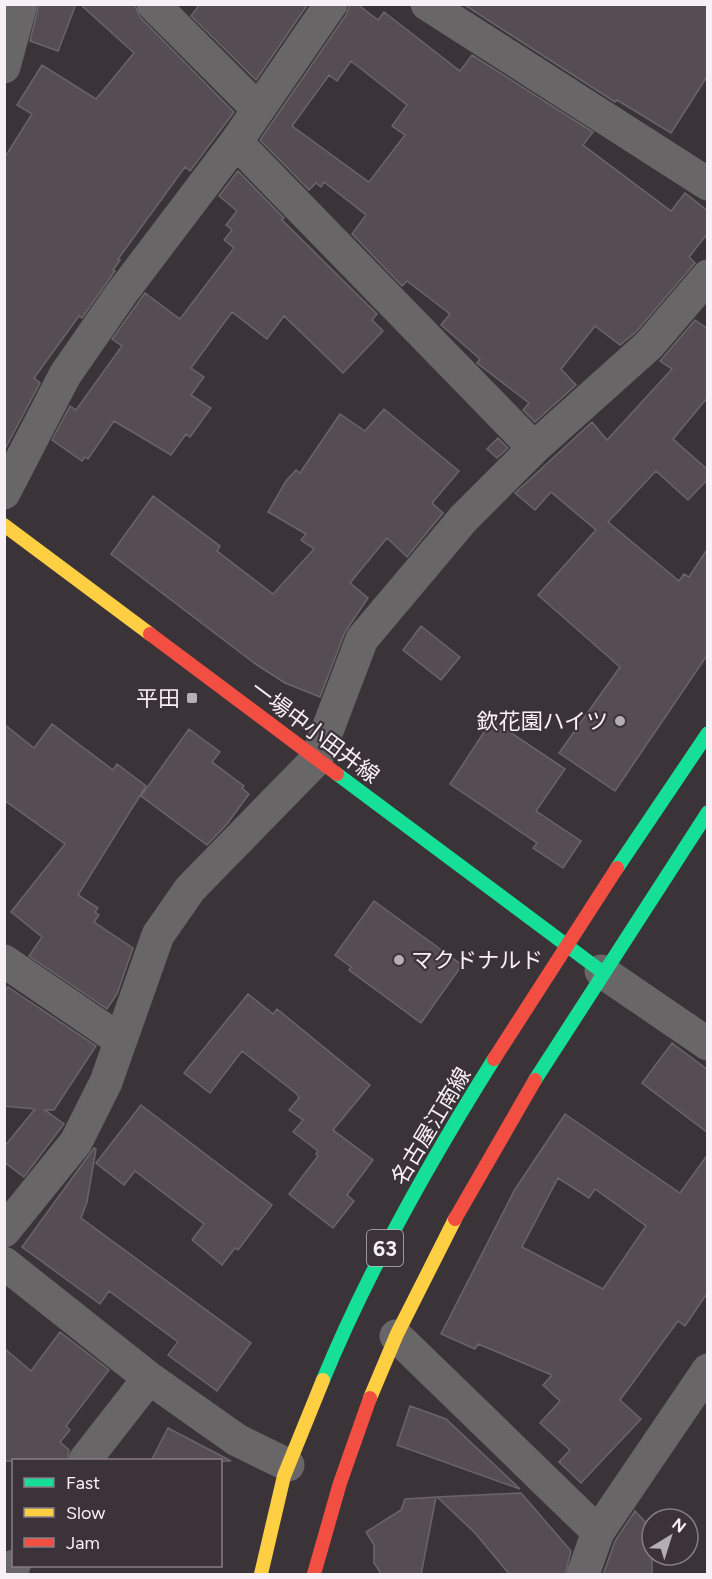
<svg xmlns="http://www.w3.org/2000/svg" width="712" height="1579" viewBox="0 0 712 1579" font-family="Figtree,'Noto Sans JP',sans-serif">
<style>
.building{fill:#564d54;stroke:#696568;stroke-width:1.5;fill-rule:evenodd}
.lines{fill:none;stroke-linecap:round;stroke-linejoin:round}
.street{stroke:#696668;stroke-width:33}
.fast{stroke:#16e098;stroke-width:14}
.slow{stroke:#ffcf43;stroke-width:14}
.jam{stroke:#f24e42;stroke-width:14}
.poi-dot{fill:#b5afb3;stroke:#3c3239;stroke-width:2}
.labels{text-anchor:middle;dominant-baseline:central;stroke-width:4.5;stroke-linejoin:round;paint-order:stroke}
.shield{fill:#3c3239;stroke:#bfb8bd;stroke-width:1.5}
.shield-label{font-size:21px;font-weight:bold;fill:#f7f1f5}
.poi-label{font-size:22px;fill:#f7f1f5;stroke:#3c3239;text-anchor:end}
.street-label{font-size:22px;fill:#f7f1f5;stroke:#3c3239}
</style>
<rect width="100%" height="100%" fill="#3a3438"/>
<!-- building -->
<path class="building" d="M39,4H76L58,51L30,41Z
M80,4H134L140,17L234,112L190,171L185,167L118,259L120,260L113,270L115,271L82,318L79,316L34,378L40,383L4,451L5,157L32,114L17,105L42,65L96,99L134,53Z
M200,4H308L256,80L191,16Z
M350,4H357L378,20L384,12L460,71L472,55L593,132L583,145L671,211L685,193L708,211V233L689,257L695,263L636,332L620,345L595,326L561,369L576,385L535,422L523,410L529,403L477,363L480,359L441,325L450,314L407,281L402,286L352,234L366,215L324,182L321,187L316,183L309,190L260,140L346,15ZM351,61L407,105L392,126L405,135L369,182L292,126L329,75L337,81Z
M463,4H708V75L671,133L617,100L615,102Z
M238,171L284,218L282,220L377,314L372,320L383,331L343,373L284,316L267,339L232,312L191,368L204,377L191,395L211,408L190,437L186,434L171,455L114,421L88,459L85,457L82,461L52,440L70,406L76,410L122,346L112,339L145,293L180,319L234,248L224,240L232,230L226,225L237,211L219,196Z
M695,320L708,329V397L673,439L708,470V479L688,500L656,471L608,522L679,581L684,574L689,577L708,548V654L615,791L559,753L620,667L538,595L596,530L551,492L535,510L515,493L592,422L607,440L672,369L660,361Z
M384,409L459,471L432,503L443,513L407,557L387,538L350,583L368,598L345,632L320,697L285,683L254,663L111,554L153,496L220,546L217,551L273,594L314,549L301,540L306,534L268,512L286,481L296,470L300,473L340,414L365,431Z
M498,438L508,448L497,458L487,449Z
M421,626L460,657L441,680L403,650Z
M492,720L565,769L536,811L581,841L563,868L533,848L537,843L450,784Z
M4,724L34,748L52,724L113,770L117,764L146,786L78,895L98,908L95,912L99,915L94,922L133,948L117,994L107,1009L29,956L42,937L11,912L65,844L4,800Z
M189,729L220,752L212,762L244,786L242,788L249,794L227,824L207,845L141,796Z
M374,901L462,965L421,1023L349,970L351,967L335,955Z
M8,987L96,1046L54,1110H45L64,1124L24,1177L4,1162V1147L35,1109L4,1106V992Z
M248,994L273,1014L277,1009L370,1085L333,1130L373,1160L347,1195L354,1201L333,1228L289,1194L318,1156L316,1154L318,1151L293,1132L303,1120L289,1110L299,1098L297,1094L242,1051L210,1093L184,1073Z
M672,1043L708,1070V1133L642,1083Z
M141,1105L272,1205L238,1250L235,1248L222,1265L192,1240L204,1224L135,1171L124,1185L96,1163Z
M565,1114L680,1193L708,1154V1292L685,1326L678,1321L620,1400L641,1419L581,1483L559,1462L570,1450L540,1423L560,1401L543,1385L552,1375L478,1344L475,1349L441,1334L514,1191ZM558,1178L589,1198L595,1189L646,1226L603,1289L522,1247Z
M94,1148L96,1149L87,1202L81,1218L251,1343L217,1391L168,1355L178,1342L109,1291L100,1304L22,1247Z
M60,1332L109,1370L66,1426L70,1430L60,1442L69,1450L67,1461H4V1348L31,1371Z
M410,1406L446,1419L520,1489L397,1445Z
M168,1428L231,1461H151Z
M521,1493L571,1551L565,1575H510L475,1533L437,1497Z
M436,1497L421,1575H382L374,1563V1545L366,1532L401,1510L405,1499Z
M635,1511L652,1529V1575H603L615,1541Z"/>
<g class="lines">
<!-- street -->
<path class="street" d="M153,4L258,109
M427,4L708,184
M4,67L21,4
M236,142L534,448
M4,493L65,375L121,294L236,142L331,4
M4,961L120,1040
M601,971L708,1044
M4,1231L76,1142L106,1082L158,935L190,889L316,760L362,639L463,519L534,448L649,345L708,276
M4,1263L149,1378L237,1440L288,1465
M396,1336L598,1532
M85,1460L149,1378
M8,1574L14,1566
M583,1574L598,1532L708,1370"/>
<!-- fast -->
<path class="fast" d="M337,774L601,971
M617,868L708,733
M535,1080L708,812
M323,1380C369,1268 430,1161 494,1059"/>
<!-- slow -->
<path class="slow" d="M4,525L150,634
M370,1398L397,1334L455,1219
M261,1574L284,1476L323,1380"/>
<!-- jam -->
<path class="jam" d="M150,634L337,774
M494,1059L617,868
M455,1219L535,1080
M314,1574L340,1483L370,1398"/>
</g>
<!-- markers -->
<g class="poi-dot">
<rect x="186" y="692" width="12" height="12" rx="3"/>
<circle cx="620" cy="721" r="6"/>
<circle cx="399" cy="960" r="6"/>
</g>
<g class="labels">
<!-- shield labels -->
<rect class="shield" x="367" y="1230" width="36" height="36" rx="4.5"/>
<g class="shield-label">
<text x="385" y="1248">63</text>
</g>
<!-- poi labels -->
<g class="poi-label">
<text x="180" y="698">平田</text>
<text x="608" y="721">欽花園ハイツ</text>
<text x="411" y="960" text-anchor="start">マクドナルド</text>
</g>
<!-- street labels -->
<g class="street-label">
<text transform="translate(315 732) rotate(37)">一場中小田井線</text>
<text transform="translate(431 1126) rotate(-59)">名古屋江南線</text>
</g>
</g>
<!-- border -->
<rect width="712" height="1579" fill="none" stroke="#f7f1f5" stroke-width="12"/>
<!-- legend -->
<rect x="12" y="1459" width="210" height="108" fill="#3c3239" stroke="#877e84" stroke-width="1.5"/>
<rect x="24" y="1478" width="30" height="9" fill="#16e098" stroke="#877e84" stroke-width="1.5"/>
<text x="66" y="1489" font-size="18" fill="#f7f1f5">Fast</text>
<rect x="24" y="1508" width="30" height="9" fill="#ffcf43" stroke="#877e84" stroke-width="1.5"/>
<text x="66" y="1519" font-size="18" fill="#f7f1f5">Slow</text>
<rect x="24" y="1538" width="30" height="9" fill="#f24e42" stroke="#877e84" stroke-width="1.5"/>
<text x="66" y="1549" font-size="18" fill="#f7f1f5">Jam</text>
<!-- north arrow -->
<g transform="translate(670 1537) rotate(38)"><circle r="28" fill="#3c3239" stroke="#877e84" stroke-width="1.5"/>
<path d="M0-4.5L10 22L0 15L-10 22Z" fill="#b5afb3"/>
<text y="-9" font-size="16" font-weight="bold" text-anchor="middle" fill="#f7f1f5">N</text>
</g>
</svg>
